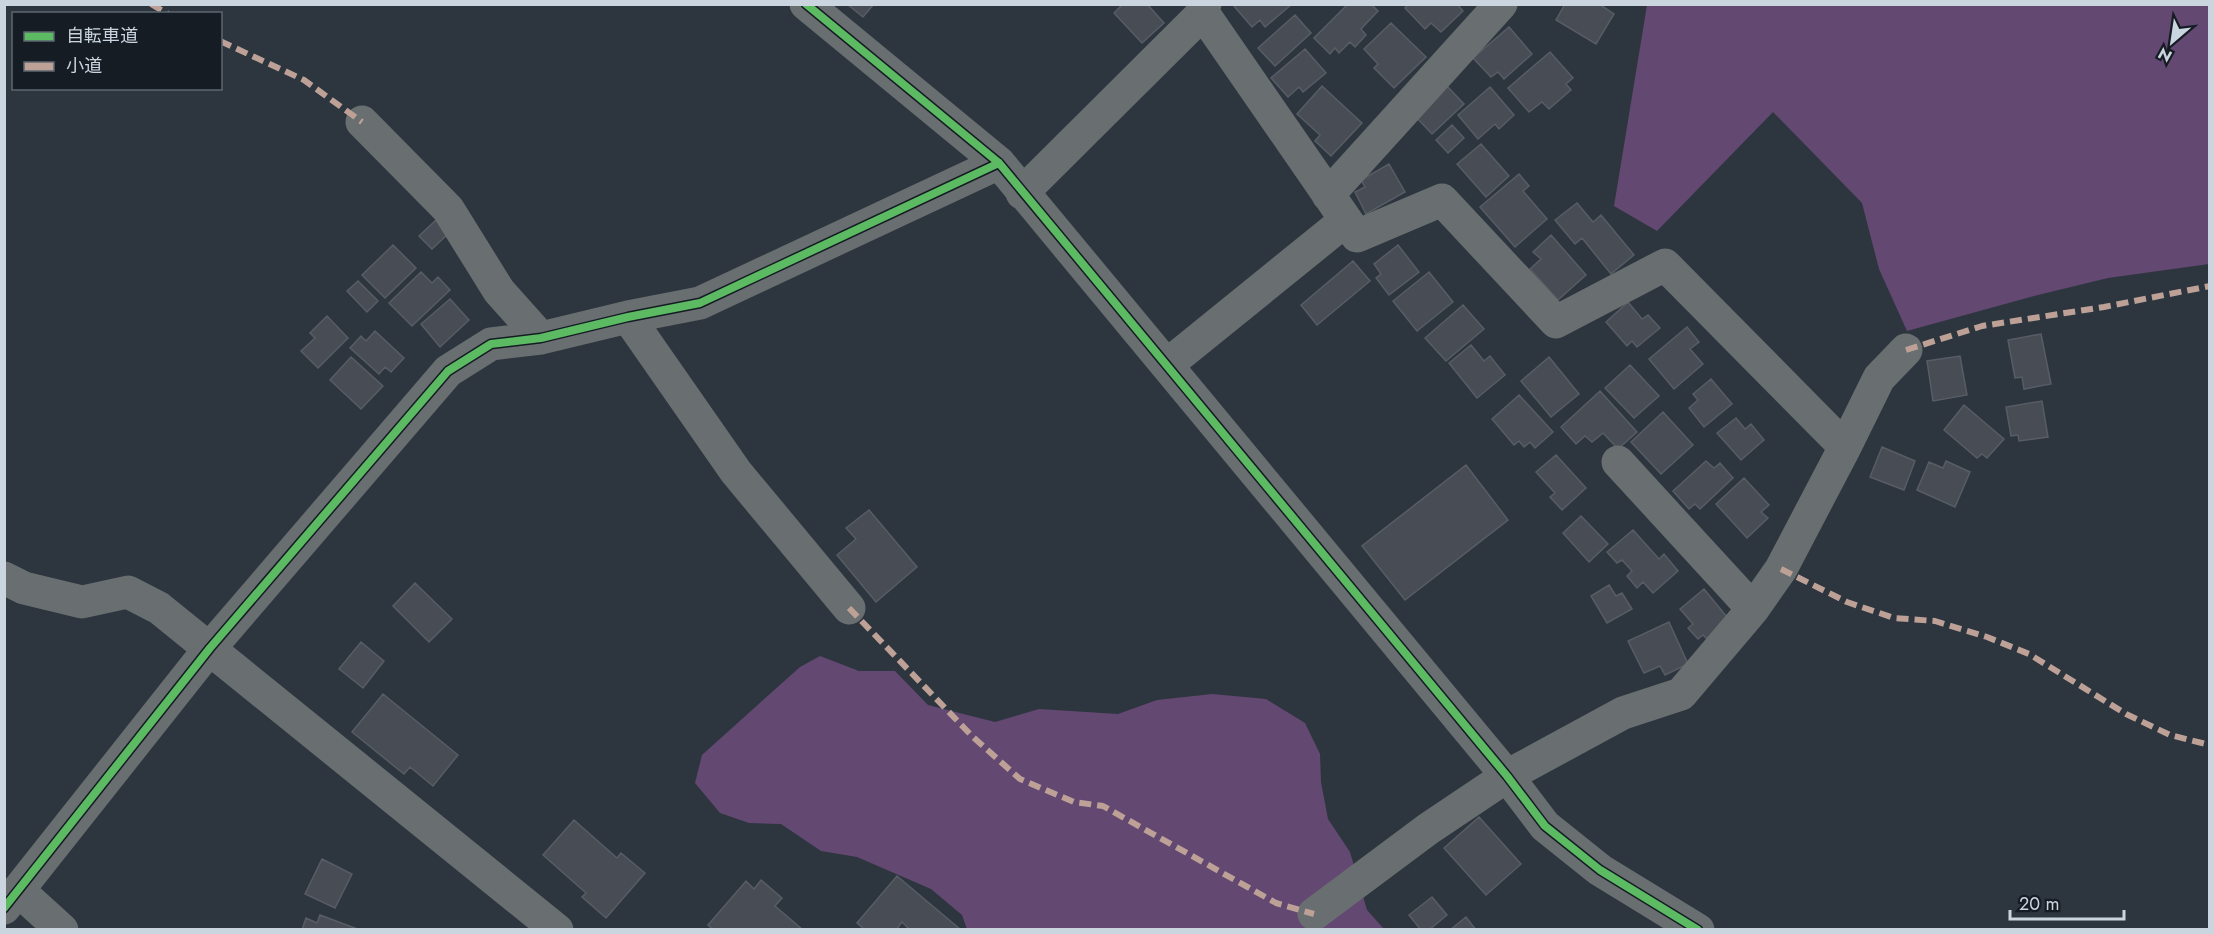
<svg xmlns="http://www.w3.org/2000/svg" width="2214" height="934" viewBox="0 0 2214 934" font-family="Jost,'Noto Sans JP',sans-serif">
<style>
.forest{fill:#634872}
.building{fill:#484d55;stroke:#585c65;stroke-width:1.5}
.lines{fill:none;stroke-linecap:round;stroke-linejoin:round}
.minor{stroke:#696e70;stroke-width:33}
.quiet{stroke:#bda197;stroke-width:6;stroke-dasharray:12 6;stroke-linecap:butt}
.cycleway-casing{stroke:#151c24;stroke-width:11}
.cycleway{stroke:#5cba63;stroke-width:8}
</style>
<rect width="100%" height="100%" fill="#2d363f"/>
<!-- forest -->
<path class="forest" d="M1647,5H2209V264L2108,278L2034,296L1907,331L1879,269L1862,203L1773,112L1657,231L1614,206Z
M820,656L859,671H895L928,705L995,722L1039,709L1118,714L1157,700L1212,694L1266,699L1305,723L1320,754L1321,782L1328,819L1350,852L1367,910L1384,929H967L962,915L931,889L857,857L821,851L781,824L749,823L720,813L695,783L702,755L800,667Z"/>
<!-- building -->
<path class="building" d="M847,4H874L863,17Z
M1123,4H1147L1164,23L1142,43L1114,13Z
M1292,4L1265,27L1260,20L1252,27L1233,5Z
M1348,4H1371L1378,11L1361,29L1366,35L1355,47L1350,42L1339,53L1335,48L1330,54L1314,38Z
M1409,4H1457L1463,11L1441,32L1431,23L1425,29L1405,8Z
M1565,4H1599L1614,14L1596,44L1556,20Z
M1295,15L1311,33L1275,66L1258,48Z
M1391,23L1426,57L1394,88L1374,68L1378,64L1364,49Z
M1509,27L1532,54L1504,79L1498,72L1491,77L1473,58Z
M1305,49L1326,73L1303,92L1299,87L1288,97L1271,78Z
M1550,52L1573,78L1566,84L1571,90L1549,109L1542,102L1529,112L1508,88Z
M1446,85L1464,104L1432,134L1414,115Z
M1322,86L1362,123L1331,156L1315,141L1320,135L1297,114Z
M1490,87L1514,115L1499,129L1495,124L1478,139L1458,115Z
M1452,125L1464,138L1448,153L1436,140Z
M1481,144L1509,176L1486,197L1457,164Z
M1389,164L1405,192L1366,214L1355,192L1365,187L1361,180Z
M1519,174L1529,186L1523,191L1547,219L1515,247L1480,207Z
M1577,203L1593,222L1601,215L1634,255L1611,274L1582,238L1575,244L1555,220Z
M436,220L449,233L432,249L419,236Z
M1551,235L1586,275L1558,300L1530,269L1541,259L1533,252Z
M393,245L416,268L385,298L362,275Z
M1398,245L1419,272L1389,295L1376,278L1381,274L1374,264Z
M1353,261L1370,281L1317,325L1301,305Z
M421,272L432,283L438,277L450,290L412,326L389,303Z
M1429,272L1453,302L1417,331L1393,301Z
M358,281L378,301L367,312L347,291Z
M450,299L469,320L440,347L421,324Z
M1628,302L1642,319L1648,315L1660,328L1637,347L1632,341L1627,346L1606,322Z
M1463,305L1484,329L1446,361L1425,338Z
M327,316L348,338L318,368L301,351L315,338L310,333Z
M1687,327L1699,342L1690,349L1703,364L1674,389L1649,359Z
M375,331L404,358L391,372L385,367L379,374L350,348L361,336L366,341Z
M2041,334L2051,384L2024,389L2022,377L2015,378L2008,340Z
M1471,345L1484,361L1490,356L1505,375L1477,398L1449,363Z
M1960,356L1967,395L1933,401L1927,361Z
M351,357L383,386L361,409L330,380Z
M1549,357L1579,394L1551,417L1521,381Z
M1630,365L1659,396L1634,418L1605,388Z
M1711,379L1732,404L1704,427L1689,408L1698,400L1693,394Z
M1600,391L1637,432L1618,449L1603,433L1592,442L1585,436L1576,444L1561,427Z
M1519,395L1553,432L1535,448L1530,442L1524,447L1519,441L1514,445L1492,419Z
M2042,401L2048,437L2019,441L2018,435L2011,436L2006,407Z
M1964,405L2004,439L1987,458L1982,454L1977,458L1944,430Z
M1663,412L1693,445L1661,474L1631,442Z
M1736,418L1745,429L1751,424L1764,440L1741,460L1717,433Z
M1882,447L1915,461L1904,490L1870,477Z
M1556,455L1586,488L1562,510L1550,497L1555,493L1536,472Z
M1706,461L1714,468L1720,463L1733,478L1700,509L1695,504L1689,509L1673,491Z
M1946,461L1970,472L1955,507L1917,490L1929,462L1943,468Z
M1466,465L1508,520L1405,600L1362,546Z
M1744,478L1769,505L1761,512L1768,518L1747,538L1716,504Z
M869,510L917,567L876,602L837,555L856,539L846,528Z
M1581,516L1608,544L1589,562L1563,533Z
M1633,530L1659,559L1664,554L1678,571L1653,593L1643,582L1637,588L1627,576L1632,571L1622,560L1617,563L1607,552Z
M415,583L452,619L429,642L393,606Z
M1609,585L1616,596L1622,593L1632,609L1607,623L1591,596Z
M1704,589L1731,622L1709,641L1703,635L1698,639L1688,628L1693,624L1680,609Z
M1669,622L1688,664L1665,675L1660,666L1644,673L1628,641Z
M361,642L384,661L363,688L339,669Z
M383,694L458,755L433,786L410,767L404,774L352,732Z
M1479,817L1521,864L1486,895L1444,848Z
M574,820L617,858L621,853L645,873L606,918L582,897L586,893L543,855Z
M322,859L352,874L335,908L305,894Z
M897,876L961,930H910L902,922L896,930H865L857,923Z
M761,880L782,898L775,906L803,930H713L708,925L746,881L754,889Z
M1432,897L1447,915L1429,930H1421L1409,915Z
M320,915L360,930H302L306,918L317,923Z
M1466,917L1476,930H1450Z"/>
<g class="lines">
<!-- minor -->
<path class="minor" d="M806,4L999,163L1507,776L1545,826L1600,870L1698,930
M1205,4L1203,13L1357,236L1442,200L1556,322L1665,265L1845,447
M362,122L448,209L499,291L541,338
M1022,193L1203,13
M1328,195L1501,4
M628,317L736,472L849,608
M1167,365L1346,220
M1618,462L1753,609
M4,578L24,588L82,602L128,592L159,608L557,930
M18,890L62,930
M4,908L210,648L448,371L491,344L541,338L628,317L700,303L999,163
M1314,914L1428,829L1507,776L1623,713L1681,694L1753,609L1781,569L1845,447L1879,378L1906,350"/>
<!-- quiet -->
<path class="quiet" d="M151,4L168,14
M220,41L304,80L362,122
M1906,350L1982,326L2104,307L2210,286
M1781,569L1847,602L1894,618L1935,621L1987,637L2029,654L2126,714L2170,735L2210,745
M849,608L972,736L1020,779L1074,802L1103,806L1276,903L1314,914"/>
<!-- cycleway casing -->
<g class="cycleway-casing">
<path id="cycleway" d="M806,4L999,163L1507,776L1545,826L1600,870L1698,930
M4,908L210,648L448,371L491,344L541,338L628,317L700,303L999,163"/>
</g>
<!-- cycleway -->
<use href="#cycleway" class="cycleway"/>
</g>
<!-- border -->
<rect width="2214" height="934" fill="none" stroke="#cbd5e0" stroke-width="12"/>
<!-- legend -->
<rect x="12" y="12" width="210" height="78" fill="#151c24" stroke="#5e666f" stroke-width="1.5"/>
<rect x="24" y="32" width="30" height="9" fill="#5cba63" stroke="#5e666f" stroke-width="1.5"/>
<text x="66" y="42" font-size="18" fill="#cbd5e0">自転車道</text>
<rect x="24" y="62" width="30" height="9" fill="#bda197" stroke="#5e666f" stroke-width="1.5"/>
<text x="66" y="72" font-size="18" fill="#cbd5e0">小道</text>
<!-- north arrow -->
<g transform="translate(2172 42) rotate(209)" stroke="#151c24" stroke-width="4.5" paint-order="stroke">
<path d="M0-4.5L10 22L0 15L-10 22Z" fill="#cbd5e0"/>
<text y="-9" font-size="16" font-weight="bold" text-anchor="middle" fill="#cbd5e0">N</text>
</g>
<!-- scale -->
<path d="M2010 910v9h114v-9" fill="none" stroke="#cbd5e0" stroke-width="3"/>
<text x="2019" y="910" font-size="18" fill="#cbd5e0" stroke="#151c24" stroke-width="4.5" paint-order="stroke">20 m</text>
</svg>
